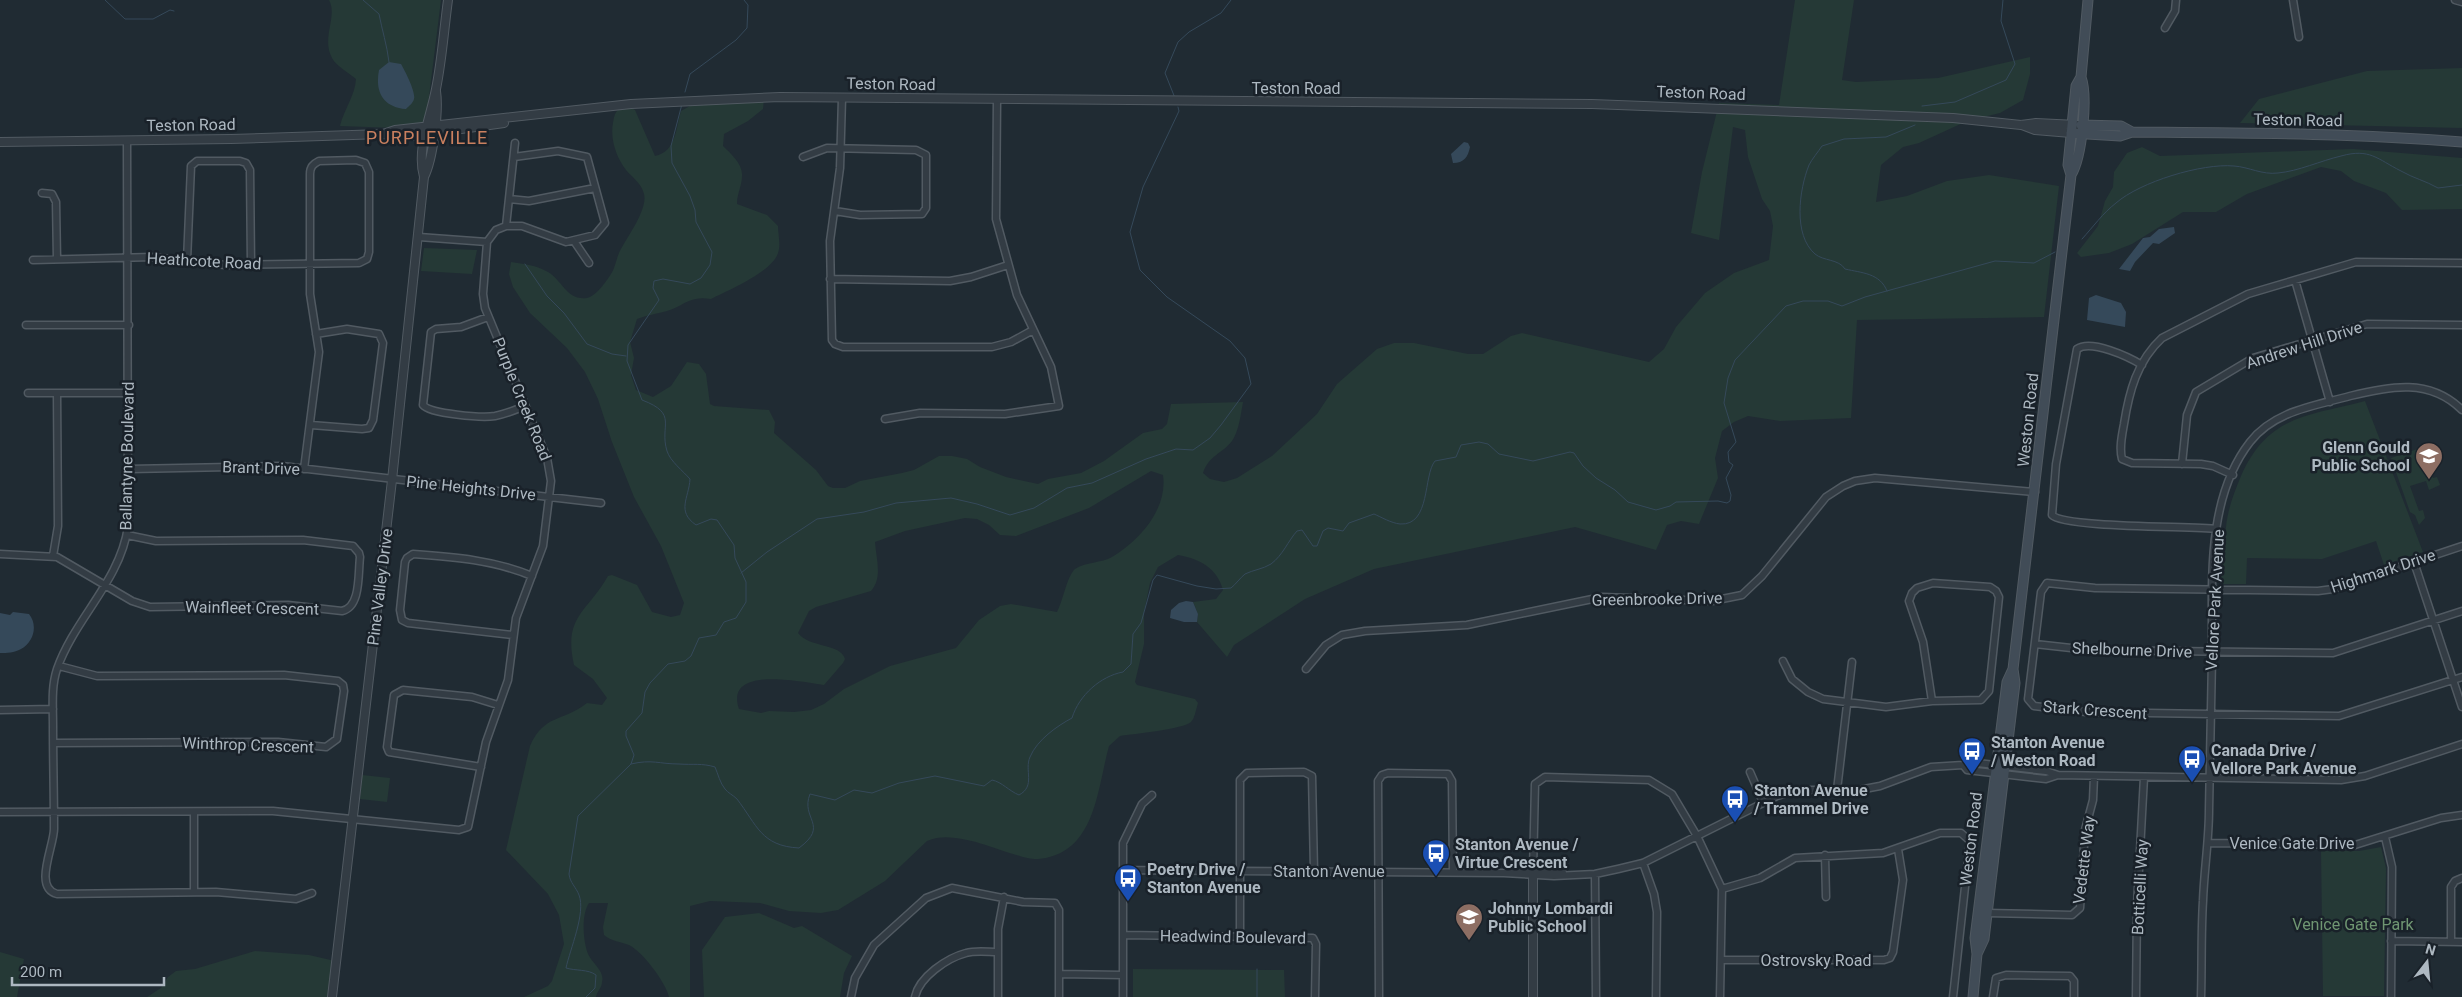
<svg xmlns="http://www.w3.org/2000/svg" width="2462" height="997" viewBox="0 0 2462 997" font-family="Roboto,sans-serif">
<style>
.green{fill:#253936;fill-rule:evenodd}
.water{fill:#35495a}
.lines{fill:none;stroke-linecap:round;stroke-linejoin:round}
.stream{stroke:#35495a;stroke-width:1}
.minor-casing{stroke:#515a62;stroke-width:9}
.tertiary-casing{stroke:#515a62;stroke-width:10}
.secondary-casing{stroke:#515a62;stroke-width:11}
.minor{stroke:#333c44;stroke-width:6}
.tertiary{stroke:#333c44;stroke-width:8}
.secondary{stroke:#414c57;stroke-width:9}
.labels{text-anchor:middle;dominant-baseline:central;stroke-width:5;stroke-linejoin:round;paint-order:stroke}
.street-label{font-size:16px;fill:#adb8c1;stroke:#192129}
.poi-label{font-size:16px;font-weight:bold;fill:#adb8c1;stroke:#192129;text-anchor:start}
.park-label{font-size:16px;fill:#6f9672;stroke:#192129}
.neighbourhood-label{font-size:18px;letter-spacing:1px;fill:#ca805f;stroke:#192129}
</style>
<rect width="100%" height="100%" fill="#202b33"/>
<!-- green -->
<path class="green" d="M329,0H441L425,129L340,126C344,109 355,96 356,79C349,73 336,66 332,58C321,38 338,16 329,0Z
M1795,0H1854L1842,80L1856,82L1938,78L2030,57V74L2023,100L2000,113L1967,121L1919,143L1903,147L1881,165L1876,202L1907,196L1947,181L1989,175L2059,186L2044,317L1857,320L1851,418L1780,421L1748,416L1734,422L1722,431L1715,458L1718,478L1699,524L1681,521L1667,525L1656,550L1575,527L1374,569L1305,599L1234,645L1227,657L1197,622L1198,614L1193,602L1216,599L1223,590C1217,568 1200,559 1178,555L1158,567L1150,583L1144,612V644L1135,682L1137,685L1195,699L1198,703C1196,709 1195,718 1191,722C1184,729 1133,734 1120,736L1109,746C1097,789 1096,854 1038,859C1026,860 990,846 976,842C959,838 943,834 927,841L885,881L838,910L821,913L789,911L760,903L710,901L690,906V997H669C666,983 643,952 629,945C621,942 611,941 604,935L603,927L608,903H589C581,915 583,941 588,954C592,963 605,971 602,982C602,988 597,991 596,997H524L548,986L552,981L564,944L559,915L548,894L506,850L530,746C544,714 563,722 587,703L602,705L607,698L593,679L574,665C563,616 587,613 608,576L612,575L637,585L652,612L671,617L680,615L684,603L661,546L634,497L612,442L598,399L585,372L567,348L530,313L513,287L509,274L511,262C524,264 536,265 548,272C562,280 567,301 587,298C596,296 606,282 611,274C615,268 616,260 619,253C626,238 648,210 644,194C642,184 632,177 626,170C616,157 610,139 613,123C614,118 614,114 618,110C624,104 628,106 635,110L655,156C676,152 676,128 681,111L699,101L764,99L763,109L748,121L724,134L723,146C731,154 743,164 742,176C742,186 737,193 737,204L767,215L778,226C778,234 781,245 778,253C772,272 729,290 711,299C689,295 684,306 667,311C656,314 647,315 637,319L630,342L634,358L631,375L636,390L653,397L671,386L687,362L699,364L706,374L710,404L714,406L769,410L775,422L774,433L816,470L828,486L833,488H845L860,481L902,473L914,470L939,456H952L967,459L980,467L1006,477L1038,484L1048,479L1081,473L1104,461L1143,433L1162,429L1167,424L1171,404L1243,402C1241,413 1239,431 1232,441C1222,454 1209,455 1203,473L1210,479L1224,482L1237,478L1272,456L1317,414L1337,384L1377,349L1394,343H1414L1468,354H1483L1511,336L1522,333L1649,362L1664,349L1676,327L1705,293L1734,273L1769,260L1773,226L1770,211L1762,199L1748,157L1745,130L1733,127L1719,240L1691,233L1702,172L1719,103L1779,105ZM1151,471L1163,475C1168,509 1139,541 1112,557C1102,563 1085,562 1075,569C1067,576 1063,601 1057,612L1011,604L1000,606L979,620L956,648L890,666L844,689L824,704L811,710L794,712L769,711L761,713L739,709C724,665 802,682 824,685L843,663L845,659C841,643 809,648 798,633L809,611L816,607L871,591C883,578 876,558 875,542L905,531L965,518L977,519L989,525L1000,535L1016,536L1089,508Z
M2462,68V128L2240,123L2259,99L2367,71Z
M2142,147L2160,156L2353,149L2462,158V209L2402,210L2386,193L2354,181L2341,171L2321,167L2247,194L2216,212H2183L2132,244L2109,253L2081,257L2077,253L2098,226L2105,201L2113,187L2114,172L2127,153Z
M424,248L477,250L472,274L421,271Z
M2365,401L2423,552L2384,565L2376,541L2322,559L2247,558L2246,584H2222C2217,567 2224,544 2226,527C2228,508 2234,493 2241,476C2268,415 2308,416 2365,401Z
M2426,446L2431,462L2428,463L2433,478L2437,477L2440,485L2429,490L2426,481L2410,486L2419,511L2423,510L2425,518L2419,525L2415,515L2410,512L2391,458Z
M362,775L390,778L387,802L360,799Z
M2381,847L2386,868L2384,996H2323L2321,851H2359Z
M759,913L794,928L802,926L852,956L844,973L840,997H704L702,950L725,917Z
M255,951L309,955L335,961L329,997H147L161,988L168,977L176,971L195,969Z
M0,952L24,959L17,997H0Z
M1133,969L1284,970L1285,997H1133Z"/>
<!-- water -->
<path class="water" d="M389,62L401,64C405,71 416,92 414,99C413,103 409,106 406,109C382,107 375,91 379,70Z
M1464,142L1468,143L1470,147C1468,157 1464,163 1453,163L1451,154Z
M2174,227L2175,233L2159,244L2153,243L2135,262L2130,271L2119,269L2143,238L2150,237L2159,229Z
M2096,295L2121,303L2126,312L2125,327L2087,320L2089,298Z
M1186,601L1193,602L1198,614L1197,622H1184L1170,618L1171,610L1179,603Z
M13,612L29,614C38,625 34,642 21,649C14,653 7,653 0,653V613L10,615Z"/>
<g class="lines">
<!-- stream -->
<path class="stream" d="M105,0L125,19H153L170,10L174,11
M363,0L379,14C382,30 387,45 389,62
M685,92L690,74L736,40L747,28L748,5L744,0
M1175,98L1165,73L1178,42L1189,32L1221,13L1231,0
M1922,106L1955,102L2006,80L2015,64L2001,21L2003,0
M2082,239C2093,227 2103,213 2116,203C2140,182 2202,163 2234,166C2249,167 2262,175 2278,173C2299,171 2320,161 2341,156C2370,148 2377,159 2401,171C2413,178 2426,181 2438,188L2462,185
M525,264L547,296L564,313L587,344L612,354L626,356
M1887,291C1880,273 1862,273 1845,269C1839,259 1823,261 1815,254C1793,235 1799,190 1809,165C1812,159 1818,152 1822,146L1844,139L1886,137L1915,125
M741,573L767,552L817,519L864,512L896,503L951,498L977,504L1010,515L1034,508L1067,488L1092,483L1146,459L1176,449L1193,450L1210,438L1221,425L1251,384L1245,358L1230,341L1167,297L1140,270L1130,232L1143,187L1179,111L1178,107
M631,764C652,759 659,764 679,764C693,765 702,763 715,767C718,774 720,783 725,789C728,793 733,795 737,799C757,825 761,846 799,848C830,825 800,819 810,794L835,800L854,790L872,793L899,783L935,776L984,786L992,780C1002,782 1009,791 1019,795C1036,786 1024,770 1030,757C1037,740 1057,726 1072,718C1079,695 1101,676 1123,672L1131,664L1133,634L1141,623L1153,580L1157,575L1197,586L1216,589L1231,588C1236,584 1240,578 1245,574C1253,570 1263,569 1271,564C1283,555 1288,541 1297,531L1302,530L1313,546H1317L1323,531L1328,528L1343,531L1349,523L1374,514C1381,517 1391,523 1400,524C1431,526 1423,475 1435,461L1456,457L1461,445L1479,442L1488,444L1499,454L1533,461L1570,452L1574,453L1583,466L1596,478L1615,490L1628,502L1656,510L1670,506L1676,502L1718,501L1727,503L1730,501L1731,495L1726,478L1733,465L1729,462L1728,452L1736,442L1724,403L1728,378L1735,360L1786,306L1803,301H1828L1842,306L1865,297L1995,261L2034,263L2055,252
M1257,969V997
M586,997L595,988L596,975C588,969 576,971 566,968C570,949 586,913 579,895C576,887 570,883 569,874L578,816L631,764L634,755L626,736V731L642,713L645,692L650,683L668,664L685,661L691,656L699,638L716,635L724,622L736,618L746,602V582L735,558L734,545L717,520L711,519L696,525C676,511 689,498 690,479C683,471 670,461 667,451C659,425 679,414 642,400L627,361L628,345L659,300L653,288L654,281L663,279L690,284L701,278L710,265L712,252L696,222L695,210L690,196L672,163L671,146L682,104"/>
<!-- minor casing -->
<g class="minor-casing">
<path id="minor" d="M2293,0L2299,37
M2455,0L2462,2
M2165,28L2175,11L2176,0
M842,98L840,168L830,241L832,340L835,344L843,347H992L1011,342L1033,330
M127,142L128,527C120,581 75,618 57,669C51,687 53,707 53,726C53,760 54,794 54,829C54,846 33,888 57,894L216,892L296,899L312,893
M803,157L827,148L916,150L926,155V208L922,214L860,215L835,211
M42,193L52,194L56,202L57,259
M509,199L529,201L595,188
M506,226L515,143
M419,237L487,242
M574,241L589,263
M33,260L153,257L225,265L359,263L367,259L369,252V172L365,163L356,160L319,161C313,164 310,167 310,174V294L319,352L304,469
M187,261L191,166L197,161H240L246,163L250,170L251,264
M830,279L950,281L971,277L1008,265
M2295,280L2330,402
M488,317L461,327L436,329L431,332L423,405C430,414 482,418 495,416C506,414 515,410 525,406
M26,325H129
M2142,365C2129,357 2091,339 2077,349L2056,464L2052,515C2064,528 2191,526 2217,529
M28,393H128
M885,419L920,413L1005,414L1059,406L1051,367L1017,295L996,219L997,100
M311,425L362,429L369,428L373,420L383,343L379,334L347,329L316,334
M2182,464L2187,415L2196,392L2253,358L2367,324L2462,325
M130,469L282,466L601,503
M2233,475L2213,466L2201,464L2132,463L2122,459C2119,448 2122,435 2124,424C2129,392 2137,361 2162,338L2248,294L2356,262L2462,263
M2462,546L2333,589L2318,591L2095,588L2047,583L2041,592L2028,699L2034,706L2086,712L2339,716L2462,677
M0,554L57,557L132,601L150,607L288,605L342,611C361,607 358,574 360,557L359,553L353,546L303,540L156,541L127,535
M53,556L58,526L57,393
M2414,562L2462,707
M513,635L408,623L402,620L400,610L405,562L407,558L413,554C454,557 494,560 532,576
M2035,644L2089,650L2333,653L2462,611
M1783,661L1792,679L1808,692L1823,699L1886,707L1932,701L1923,642L1909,601L1912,593L1917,588L1933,583L1990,587L1996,591L1999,597L1989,691L1981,700L1932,701
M1306,669L1326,645L1342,635L1365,631L1467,625L1602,597L1712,601L1742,595L1762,576L1826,497L1843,486L1855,481L1875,478L2035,492
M0,710L53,709
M53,743L278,742L326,747L337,739L344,691L343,685L338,681L284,675L97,676L59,666
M1963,765L1967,770L2046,779L2058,775L2341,780L2365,776L2462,744
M481,767L389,752L387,747L394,695L403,690L472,697L498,705
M1750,772L1763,802
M1837,790L1852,662
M0,812L273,811L459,830L468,827L486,742L508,680L516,618L543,546L551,481L547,458L485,308L483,294L487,242L496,230L506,226H522L566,242L595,235L605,223L587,157L558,151L514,157
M2385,837L2392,867L2391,997
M2208,843L2355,845L2441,818L2462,815
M1825,855L1826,897
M1643,863L1654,894L1657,912L1656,997
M1124,870L1504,873L1554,876L1595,874L1618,869L1643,863L1777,796L1799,790H1859L1880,786L1931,767L1963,765L1969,762L2046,771L2058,775
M1533,871L1535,784L1545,777L1649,780L1672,794L1697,836L1722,889L1720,997
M1508,872L1542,871L1563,873
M1595,874L1596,997
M1722,889L1760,878L1795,858L1883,853L1940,833H1961L1970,841L1953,997
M194,892V812
M1987,913L2072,915L2080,908L2085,830L2093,800L2094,776
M1124,935L1313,938L1316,944L1315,997
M1240,936V780L1247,773L1304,772L1312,776L1314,871
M2391,941L2462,942
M2451,942V887L2455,881L2462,878
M1721,960H1884L1890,958L1893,952L1903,880L1898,849
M1059,974L1123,975
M851,997L855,978L874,945L926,898L952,888L1023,902L1055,903L1059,910V997
M915,997C919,977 947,958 966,953C976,950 988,952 998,952
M998,997V929L1004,897
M1123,997V843L1142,804L1152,795
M1379,997L1378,781L1382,775L1388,773L1448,774L1452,781L1453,872
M1993,997L1996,978L2006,975L2070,976L2074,981V997
M2136,997L2137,906L2144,777
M2201,997C2202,965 2201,933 2203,901C2204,871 2209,840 2209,810C2210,759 2211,708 2212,658C2213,588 2204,501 2250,442C2274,411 2314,406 2350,396C2390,386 2430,378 2462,410"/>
</g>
<!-- tertiary casing -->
<g class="tertiary-casing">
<path id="tertiary" d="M2022,125L2035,130L2071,133
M383,134L395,130L631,104L780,97L1592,104L1953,118L2021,125L2036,123L2077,125
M0,142L231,139L383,134L404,137L504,123
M424,177C416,149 431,116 436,89C442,60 444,29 448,0
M332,997L392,480L424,177C433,159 439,111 436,91
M1533,997V871"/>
</g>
<!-- secondary casing -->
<g class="secondary-casing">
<path id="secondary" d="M2081,125L2121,126L2132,132
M2071,133L2120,136L2132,132C2242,133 2352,133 2462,142
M2071,175L2068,165L2076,86L2081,77
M1977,954L1984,939L2015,683L2013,669L2071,175C2082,157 2088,97 2081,77L2088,0
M1973,997L1977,954L1975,938L2007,682L2013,669"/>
</g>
<!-- minor -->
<use href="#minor" class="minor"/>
<!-- tertiary -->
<use href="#tertiary" class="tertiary"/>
<!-- secondary -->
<use href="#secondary" class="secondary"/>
</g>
<!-- icons -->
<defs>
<g id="school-pin" transform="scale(1.4375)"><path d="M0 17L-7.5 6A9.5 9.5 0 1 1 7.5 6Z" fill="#8d6e63" stroke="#192129"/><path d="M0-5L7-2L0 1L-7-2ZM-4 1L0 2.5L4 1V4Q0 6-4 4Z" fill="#fff"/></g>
<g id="bus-pin" transform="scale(1.4375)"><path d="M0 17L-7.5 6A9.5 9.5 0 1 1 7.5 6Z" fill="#1a4fb4" stroke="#192129"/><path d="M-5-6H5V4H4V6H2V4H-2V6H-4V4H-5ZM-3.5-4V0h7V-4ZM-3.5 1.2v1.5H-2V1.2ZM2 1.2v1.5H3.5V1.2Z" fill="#fff"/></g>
</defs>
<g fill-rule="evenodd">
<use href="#school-pin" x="2429" y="456"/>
<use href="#bus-pin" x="1972" y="751"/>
<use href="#bus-pin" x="2192" y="759"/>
<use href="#bus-pin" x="1735" y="799"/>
<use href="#bus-pin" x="1436" y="853"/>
<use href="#bus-pin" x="1128" y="878"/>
<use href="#school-pin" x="1469" y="917"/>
</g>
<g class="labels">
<!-- street labels -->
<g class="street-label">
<text transform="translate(891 84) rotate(1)">Teston Road</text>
<text x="1296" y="88">Teston Road</text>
<text transform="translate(1701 93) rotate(2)">Teston Road</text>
<text transform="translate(2298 120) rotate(1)">Teston Road</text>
<text transform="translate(191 125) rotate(-1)">Teston Road</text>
<text transform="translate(204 261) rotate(3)">Heathcote Road</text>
<text transform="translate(2304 345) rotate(-18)">Andrew Hill Drive</text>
<text transform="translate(522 399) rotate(68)">Purple Creek Road</text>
<text transform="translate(2028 420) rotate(-84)">Weston Road</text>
<text transform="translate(127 456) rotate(-89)">Ballantyne Boulevard</text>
<text transform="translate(261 468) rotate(2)">Brant Drive</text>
<text transform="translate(471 488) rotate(6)">Pine Heights Drive</text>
<text transform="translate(2383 571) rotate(-18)">Highmark Drive</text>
<text transform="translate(380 587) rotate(-83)">Pine Valley Drive</text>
<text transform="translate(1657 599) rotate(-1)">Greenbrooke Drive</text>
<text transform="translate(2215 600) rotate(-87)">Vellore Park Avenue</text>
<text transform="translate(252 608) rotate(1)">Wainfleet Crescent</text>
<text transform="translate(2132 650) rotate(2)">Shelbourne Drive</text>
<text transform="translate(2095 710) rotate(4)">Stark Crescent</text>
<text transform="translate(248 745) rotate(2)">Winthrop Crescent</text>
<text transform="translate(1971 839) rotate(-83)">Weston Road</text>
<text x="2292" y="843">Venice Gate Drive</text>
<text transform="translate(2084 860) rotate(-83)">Vedette Way</text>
<text x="1329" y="871">Stanton Avenue</text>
<text transform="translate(2140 887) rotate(-87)">Botticelli Way</text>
<text transform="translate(1233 937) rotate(1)">Headwind Boulevard</text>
<text x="1816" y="960">Ostrovsky Road</text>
</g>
<!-- poi labels -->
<g class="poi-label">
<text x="2410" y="447" text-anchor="end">Glenn Gould<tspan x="2410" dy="18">Public School</tspan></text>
<text x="1991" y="742">Stanton Avenue<tspan x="1991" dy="18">/ Weston Road</tspan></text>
<text x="2211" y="750">Canada Drive /<tspan x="2211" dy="18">Vellore Park Avenue</tspan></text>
<text x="1754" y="790">Stanton Avenue<tspan x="1754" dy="18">/ Trammel Drive</tspan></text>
<text x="1455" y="844">Stanton Avenue /<tspan x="1455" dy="18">Virtue Crescent</tspan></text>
<text x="1147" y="869">Poetry Drive /<tspan x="1147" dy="18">Stanton Avenue</tspan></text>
<text x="1488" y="908">Johnny Lombardi<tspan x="1488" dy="18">Public School</tspan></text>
</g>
<!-- park labels -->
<g class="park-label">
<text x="2353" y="924">Venice Gate Park</text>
</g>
<!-- neighbourhood labels -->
<g class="neighbourhood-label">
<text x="427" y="137">PURPLEVILLE</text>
</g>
</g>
<!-- north arrow -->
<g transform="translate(2427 962) rotate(16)" stroke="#192129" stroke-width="4" paint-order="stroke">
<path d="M0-4L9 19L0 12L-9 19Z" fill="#adb8c1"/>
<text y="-8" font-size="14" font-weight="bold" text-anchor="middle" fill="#adb8c1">N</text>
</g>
<!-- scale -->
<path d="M12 977v8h152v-8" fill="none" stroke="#adb8c1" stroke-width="2.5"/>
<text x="20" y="977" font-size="15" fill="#adb8c1" stroke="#192129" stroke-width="4" paint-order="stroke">200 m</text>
</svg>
